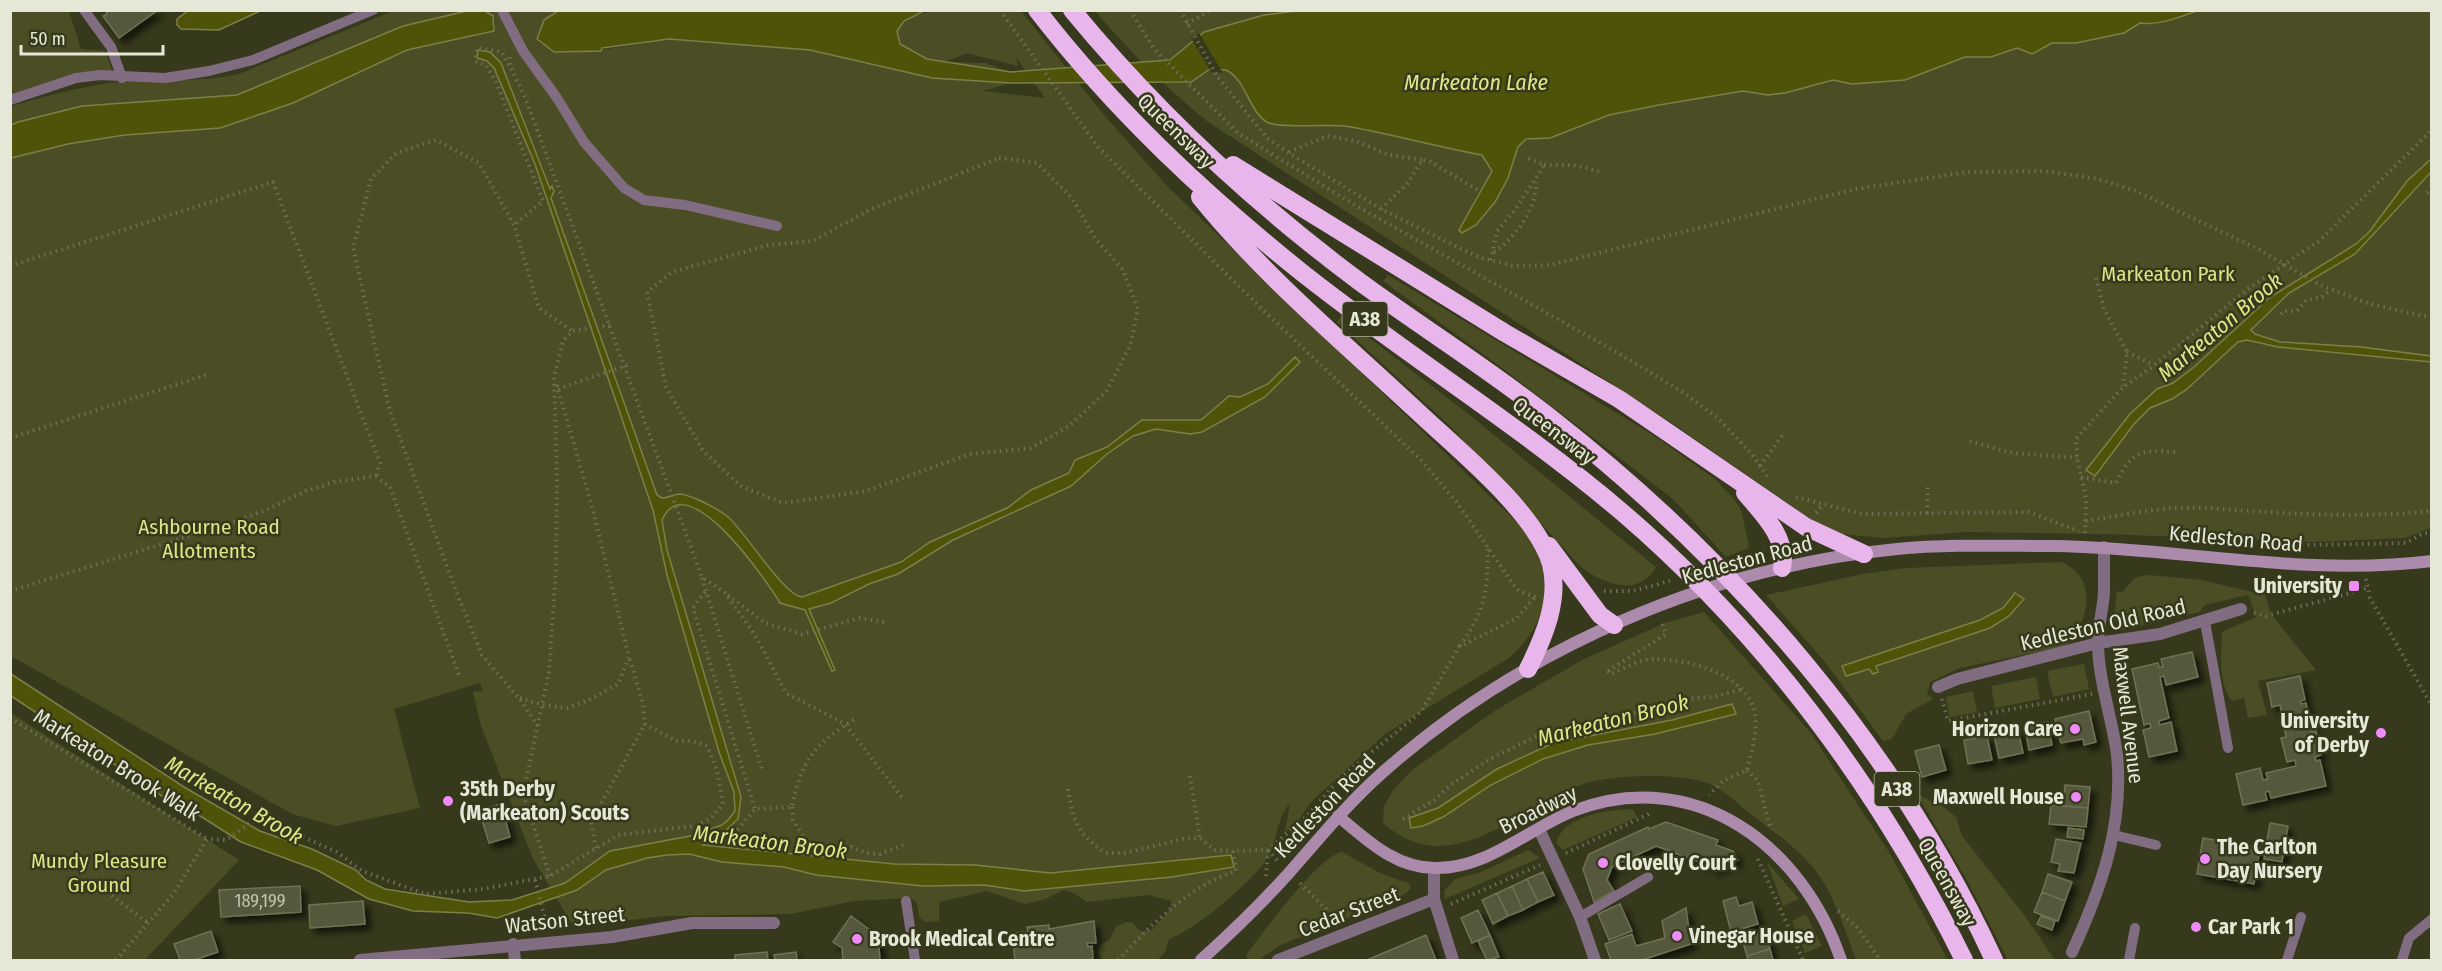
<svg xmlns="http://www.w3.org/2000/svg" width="2442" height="971" viewBox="0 0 2442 971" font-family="'Fira Sans Condensed',sans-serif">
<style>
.green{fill:#4b4e24;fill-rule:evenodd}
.water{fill:#4f530a;stroke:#7c8048;stroke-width:1.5}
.pier{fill:#36391c}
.building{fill:#56593c;stroke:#6f7254;stroke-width:1.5;filter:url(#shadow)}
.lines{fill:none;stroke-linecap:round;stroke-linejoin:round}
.path{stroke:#6d6f56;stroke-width:4;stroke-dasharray:1.5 4.5;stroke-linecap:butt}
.lane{stroke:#816d82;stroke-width:10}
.street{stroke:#816d82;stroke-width:12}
.secondary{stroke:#ab8aac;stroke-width:12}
.highway{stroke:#e8b6ea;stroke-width:18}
.poi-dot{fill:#ef8bf6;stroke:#36391c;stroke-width:2}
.labels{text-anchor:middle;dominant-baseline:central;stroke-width:5;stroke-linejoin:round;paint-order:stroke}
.number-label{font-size:18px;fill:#c2c4b0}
.shield{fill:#36391c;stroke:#b1b49f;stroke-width:1.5}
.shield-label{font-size:20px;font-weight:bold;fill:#e6e8d7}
.street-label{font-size:21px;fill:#e6e8d7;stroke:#36391c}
.park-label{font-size:21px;fill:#dde586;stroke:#36391c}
.poi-label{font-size:21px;font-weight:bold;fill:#e6e8d7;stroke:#36391c;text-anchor:start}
.water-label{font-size:22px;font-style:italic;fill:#dfe788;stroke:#36391c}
</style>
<defs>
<filter id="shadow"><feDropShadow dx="5.5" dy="5.5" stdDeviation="3" flood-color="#0009"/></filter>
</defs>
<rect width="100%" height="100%" fill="#36391c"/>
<!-- green -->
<path class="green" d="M11,11H69L81,49L105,51L114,75L80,72L11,98Z
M393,11H558L551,14L537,41L550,48L589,52L669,39L810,50L850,57L927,59L900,44L897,31C913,0 990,11 1021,11L1104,115L1167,186L1523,528C1559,573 1550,622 1509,658L1385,734L1311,802L1298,821L1285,832L1290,803C1276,819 1278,839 1268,857C1253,881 1196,930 1169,939L1165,952L1157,960H1102L1099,954L1100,945L1109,940L1116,927L1126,922L1133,923L1140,931L1152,930L1171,908V901L1148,895L1087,902L1073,893L1064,890L1043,900L1025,904L987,891L939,902V921L925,922L919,917L917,903L911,898L854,901L791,914L664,916L574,927L533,859L481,726L473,692L483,691L480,683L394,709L420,808L336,826L292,814L11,656L10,158L68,144L125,135L220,128L293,103L407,50L494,31L495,20L237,95L82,106L11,125V106C43,97 76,88 110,83C153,77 197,84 239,74ZM967,53L1018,66L1016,57L1045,98L983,91L1010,83L1011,72L985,63L945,62Z
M1095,11H2431V528L2405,538L2314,542L2103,534L1967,532L1883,538L1831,533L1663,417L1208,122C1166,88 1130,52 1095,11Z
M1388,275L1653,435L1715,479L1734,499L1742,512L1749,548L1726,557L1673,499L1498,365L1383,281Z
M1341,316L1467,413L1656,567C1639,598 1603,584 1581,567L1450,426L1337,322Z
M2061,562C2099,576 2089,624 2066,646L1960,668L1930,682L1927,694L1933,699L1906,714L1892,739L1883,741L1825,662L1766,595L1863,574L1906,568Z
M2149,575L2201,580L2265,595L2271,614L2316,670L2258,681L2267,715L2248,718L2244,698L2232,701C2218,684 2221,653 2222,632L2256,617L2248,595L2204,605L2200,612L2122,630L2114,620L2117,591L2122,592L2136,577Z
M1704,612L1811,733L1889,852L1948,960H1856C1844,928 1833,889 1809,863C1793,845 1773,831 1753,816C1740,806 1725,790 1710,784C1679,772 1606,774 1575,787C1512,814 1448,881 1383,823L1384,806L1393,790L1411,771L1496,710L1584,659L1665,623Z
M2084,664L2089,689L2053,697L2047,671Z
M2036,677L2040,699L1995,708L1991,686Z
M1973,691L1977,712L1950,717L1946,697Z
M11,713L239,860L145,960H11Z
M1917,794L1945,808L1956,817L1962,836L2022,912L2055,960H2008L1969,884Z
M1633,809L1637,817L1563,850L1556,843C1564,815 1608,810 1633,809Z
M1528,850L1540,858L1445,899L1444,891L1455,879L1481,872Z
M1342,852L1380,873L1408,883L1411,888L1405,894L1281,945L1258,960H1248L1246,955C1262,934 1319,855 1342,852Z
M1767,862L1799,899L1783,906Z
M1806,914L1822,946L1805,953L1792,921Z"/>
<!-- water -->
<path class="water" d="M189,10H260V11L219,30L181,29L177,25V19Z
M1305,10L2197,11C2180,17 2158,26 2140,23L2124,33L2076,43H2052L2032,54L2017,48L1991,57H1965L1905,80L1852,84L1833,80L1785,93L1768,95L1743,91L1659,105L1609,115L1550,138L1526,139L1518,147L1508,178L1495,202L1476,225L1462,233L1459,230L1492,171L1482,155C1438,147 1395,135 1351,127C1330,123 1283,129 1269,123C1249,114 1247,80 1226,70L1210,69L1191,82L1010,83L932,78L810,50L669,39L602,48L601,51L554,52L537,39L544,20L558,11H924L904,21L897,31L900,44L927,59L1011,72L1170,60L1204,32L1264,15Z
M467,11H485L493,16L494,31L407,50L293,103L220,128L125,135L68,144L11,158V125L18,122L82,106L237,95L403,26Z
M478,50L490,52L501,63L550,189L552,186L554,191L551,198L657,495L662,498C668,498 674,494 680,494C694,496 716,508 727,516C745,531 784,596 802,597L901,562L930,542L1007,508L1031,490L1069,473L1075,460L1107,447L1142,420H1201L1229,396L1240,397L1268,384L1295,357L1300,362L1265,397L1202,432L1190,434L1156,429L1133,436L1107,454L1071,486L953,540L898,574L869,584L831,603L809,609L835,670L832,671L805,610L780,603C768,583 687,463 662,520L667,550L741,797L738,819L723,833L703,845L895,864L975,865L1050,873L1231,855L1234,867L1172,877L1024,891L984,885L923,886L816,875L784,867L722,862L689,854L667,855L647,858L606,870L577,890L497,918L468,913L413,911L369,899L317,870L241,842L194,812L168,800L11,696V674L184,787L260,831L312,849L356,870L366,880L385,889L469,902L512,900L565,883L610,851L690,836L722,825L729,819L735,811L734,792L719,752L667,575L653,510L535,164L494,68L487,61L477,58Z
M2431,159V172L2355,254L2289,293L2251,330L2255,334L2280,342L2361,347L2431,356V362L2278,347L2247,340L2238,342L2186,390L2172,399L2150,408L2134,424L2095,476L2086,470L2130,414L2157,389L2173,383L2194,367L2269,298L2356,244L2370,231L2407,181Z
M2015,593L2024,599L2009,616L1990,628L1876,666L1878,672L1873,674L1869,669L1846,676L1842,666L1980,620L2003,608Z
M1732,704L1736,714L1655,734L1588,745L1543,759L1491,785L1443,817L1423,826L1411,828L1409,818L1438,808L1497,769L1553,743L1672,720Z"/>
<!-- pier -->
<path class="pier" d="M1199,33L1223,73L1211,72L1191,38Z"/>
<!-- building -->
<path class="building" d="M105,10H158L119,38L103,16L107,14Z
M2192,652L2198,677L2166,685L2164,676L2160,677L2169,718L2159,721V725L2171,722L2177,751L2149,757L2143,730L2151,728L2150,723L2144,725L2132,669L2158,663L2159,667H2163L2161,659Z
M2300,676L2305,700L2300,701L2301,704L2306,703L2312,732L2316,731L2321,755L2315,757L2316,761L2320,760L2326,786L2271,798L2269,791L2265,792L2267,800L2243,805L2236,774L2260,768L2263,780L2268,779L2266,773L2296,766L2295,760L2287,762L2281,738L2286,737L2280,705L2272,707L2267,683Z
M2089,711L2096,742L2084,745L2083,739L2061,743L2055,719Z
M2048,722L2052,745L2029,750L2025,727Z
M2018,729L2023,753L1999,758L1994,735Z
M1987,736L1992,760L1968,764L1964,740Z
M1939,745L1946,770L1922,777L1915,751Z
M2065,785L2090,787L2088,808L2063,806Z
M501,804L510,837L489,843L479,810Z
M2051,805L2088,808L2086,827L2049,824Z
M1666,822L1718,840L1716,845L1733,851L1738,860L1714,870L1709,861L1707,865L1656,846L1612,867L1607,880L1614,891L1594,902L1583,869L1589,854L1648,827L1649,829Z
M2270,823L2288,826L2282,862L2264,859Z
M2068,828L2084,830L2083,839L2067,837Z
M2203,838L2260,848L2254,884L2197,874Z
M2056,839L2081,843L2074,873L2058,871L2060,864L2051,862Z
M1543,872L1554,895L1538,902L1527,879Z
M2048,874L2072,882L2065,901L2042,892Z
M1527,879L1538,902L1523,910L1512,886Z
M300,886L301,912L221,917L219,890Z
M1512,886L1523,910L1508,916L1497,893Z
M2042,892L2065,901L2058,921L2034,912Z
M1497,893L1508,916L1493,924L1482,900Z
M1736,897L1739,906L1752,902L1758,924L1731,932L1723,901Z
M363,901L365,924L310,928L309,905Z
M1620,904L1632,931L1609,940L1598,914Z
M1686,908L1691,944L1642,960H1611L1605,944L1632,934L1636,946L1665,938L1662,921Z
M1478,910L1490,935L1472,943L1461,918Z
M851,916L878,936L880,960H843L842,948L833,942Z
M2041,916L2055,921L2052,930L2037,924Z
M1094,921L1096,943H1087L1088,947L1092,946L1093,958L1088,960H1015L1012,933L1028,932L1027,927L1049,925V929Z
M211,931L218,952L194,960H180L174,944Z
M1765,932L1770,949L1747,956L1742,939Z
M1426,935L1436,960H1367Z
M1490,935L1499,957L1487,960L1478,941Z
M1770,949L1773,960H1748L1747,956Z
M767,952L768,960H735V955Z
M796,952L797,960H775L774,955Z"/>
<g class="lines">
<!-- path -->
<path class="path" d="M1000,10L1098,147L1265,312L1423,462L1458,504L1513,584L1519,591L1536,597
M1130,10L1154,49L1238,133L1353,204L1618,353L1684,393L1719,419L1751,453L1770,480
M1180,10L1217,76L1267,138L1287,152L1381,209L1461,249L1484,259L1515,266L1550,265L1856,189L1967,172L2043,171L2099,179L2138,192L2260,250L2320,285L2367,303L2432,318
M1187,24L1210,10
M510,57V66L525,97L702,577L725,593L755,635L786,693L845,724L904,800
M509,65L502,52L477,48L475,61L486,65L496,82L543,201L514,225
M1289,152L1327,136L1356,141L1389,155L1422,160
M999,158L1037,163L1072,198L1095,238L1123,270L1138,309L1130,346L1106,392L1069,426L1031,448L970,454L866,491L784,503L742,487L703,451L666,387L647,292L672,272L769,245L813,241L869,210Z
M1544,165H1573L1602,172
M2427,193L2432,188
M1381,209L1408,183L1422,160L1429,161L1478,190
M1494,252C1516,237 1537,209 1536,182
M1491,260L1497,231L1515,210L1544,165L1528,158
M10,266L273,182L380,463L376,476
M2096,278L2104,309L2127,352L2123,386
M2281,314L2283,311H2297L2306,300L2322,297L2331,289
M2127,352L2154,365
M558,389L630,364
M10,438L209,374
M1970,441L2012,453L2077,458
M1760,466L1785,432
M376,476L390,487L459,675
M2081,477L2116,483C2131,451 2142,449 2176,452
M1796,497L1862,514L2028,512L2079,531
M1816,513L1822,505
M1927,513L1928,485
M2086,521C2125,515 2166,505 2206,508C2280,513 2357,519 2432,511
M2085,533L2086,498L2077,458L2076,439L2122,388L2152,367L2248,289L2319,241L2432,130
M2200,539L2312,545L2406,543L2422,534L2432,532
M1734,561L1764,551
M702,578L762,770
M2366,579L2370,598L2432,706
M10,591L231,523L268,509L306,491L334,482L376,476
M1604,591H1633L1670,581
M705,592L693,608L755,809
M728,595L765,623L802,634L860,618L884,622
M2254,613L2266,616L2368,588
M1460,646C1486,608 1487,594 1488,549
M1608,671L1611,674C1623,669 1640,659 1654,659C1689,659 1750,675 1755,715C1758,733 1751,753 1747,770L1723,781L1709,795
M1608,671L1666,634L1661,620
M520,698L542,705L567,708L589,700L618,684L629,657L593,510L556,382
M1942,699L1948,721L2092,694
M10,718L207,839
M538,726L521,701L482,655L456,591L390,411L353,248L371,179L396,153L436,140L479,163L514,225L539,308L572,331
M1747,770L1758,781L1771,830
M1190,776L1200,838
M1068,789C1074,824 1076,831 1105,853H1124L1183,839L1199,838L1215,850L1233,851
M792,807L793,820L807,842L821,848L852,847L866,853L880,854L905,844
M1403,819L1436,799L1449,786L1490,759L1539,735L1644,711L1681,699L1713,697L1743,689
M730,839L755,809L792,807C801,761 815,743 855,719
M596,848L591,822L645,724
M1268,850L1280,863
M1566,853L1649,814
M1758,859L1803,960
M550,876L523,794L549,672L556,569L557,477L554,376L563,341L572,331L610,325
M1266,876L1268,850
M535,880L548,930
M1300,883L1339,922
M107,892L148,923
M1451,904L1540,865
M1838,911L1858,928L1880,960
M116,960L174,893L207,839L226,840L256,819L269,822L337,852L362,871L425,894L483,889L550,876L618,835L694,826L710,819L723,804L717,770L707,746L692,741H676L645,724L643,704L629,657
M1118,960C1151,925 1189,886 1236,871L1233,851L1268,850L1308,815L1341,777L1421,712L1459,647L1517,618L1534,598"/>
<!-- lane -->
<path class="lane" d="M84,10L111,47L122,78
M502,10L523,51L557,98L584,142L624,188L644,200L685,205L777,226
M10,100L76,78L100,75L165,78L209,71L253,60L373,10
M2205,622L2228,748
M2114,835L2156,845
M906,901L915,960
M1580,917L1648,877
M2129,960L2135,928
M2287,960L2301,917
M2402,960L2409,938L2432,919"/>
<!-- street -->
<path class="street" d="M1938,687L1957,679L2098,643L2160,634L2241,609
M1539,829L1580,917L1595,960
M1434,869V899L1453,960
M513,944L515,960
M2072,952C2101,889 2124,825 2117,755C2112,717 2098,680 2098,642C2098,626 2103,609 2104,593C2104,577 2104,562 2104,547
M360,960L612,937L692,923H774
M1278,960L1434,899"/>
<!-- secondary -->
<path class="secondary" d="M1338,816C1367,840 1395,868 1435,868C1487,869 1528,829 1573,811C1695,764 1803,846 1841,960
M1201,960C1231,933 1261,904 1288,874C1319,839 1347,804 1382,773C1522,648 1710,567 1897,549C1949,544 2002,546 2055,546C2182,548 2303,577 2432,561"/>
<!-- highway -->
<path class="highway" d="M1037,10C1115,111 1206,196 1305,275C1409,357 1522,427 1623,513C1767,637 1880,791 1964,960
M1072,10C1156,112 1254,203 1360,282C1423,328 1490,370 1552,419C1737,564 1895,746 1994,960
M1233,165L1505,333L1619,399L1806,527L1864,554
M1200,197C1264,276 1343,342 1417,411C1457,449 1536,512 1551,564C1560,600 1544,637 1528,669
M1745,493C1763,514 1788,538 1782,568
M1549,546L1600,615L1614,625"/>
</g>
<!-- markers -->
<g class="poi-dot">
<rect x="2348" y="580" width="12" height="12" rx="3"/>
<circle cx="2075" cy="729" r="6"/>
<circle cx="2381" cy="733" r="6"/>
<circle cx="2076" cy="797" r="6"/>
<circle cx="448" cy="801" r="6"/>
<circle cx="2205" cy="859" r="6"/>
<circle cx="1603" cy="863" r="6"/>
<circle cx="2196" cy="927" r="6"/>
<circle cx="1677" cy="936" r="6"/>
<circle cx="857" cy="939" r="6"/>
</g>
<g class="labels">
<!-- number labels -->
<g class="number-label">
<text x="260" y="901">189,199</text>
</g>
<!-- shield labels -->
<g class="shield">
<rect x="1342.5" y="302" width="45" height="34" rx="4.5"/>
<rect x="1874.5" y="772" width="45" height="34" rx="4.5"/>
</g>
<g class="shield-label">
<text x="1365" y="319">A38</text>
<text x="1897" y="789">A38</text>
</g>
<!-- street labels -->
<g class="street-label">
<text transform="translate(1176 131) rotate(44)">Queensway</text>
<text transform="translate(1554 431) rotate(37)">Queensway</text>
<text transform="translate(2236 539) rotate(5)">Kedleston Road</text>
<text transform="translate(1747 560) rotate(-15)">Kedleston Road</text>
<text transform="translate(2103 625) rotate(-13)">Kedleston Old Road</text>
<text transform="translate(2128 715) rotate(83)">Maxwell Avenue</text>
<text transform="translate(117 765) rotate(32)">Markeaton Brook Walk</text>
<text transform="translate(1325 806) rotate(-46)">Kedleston Road</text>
<text transform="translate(1538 810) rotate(-26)">Broadway</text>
<text transform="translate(1947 882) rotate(61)">Queensway</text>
<text transform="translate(1349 912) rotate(-21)">Cedar Street</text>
<text transform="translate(565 920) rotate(-6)">Watson Street</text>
</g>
<!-- park labels -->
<g class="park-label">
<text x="2168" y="274">Markeaton Park</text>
<text x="209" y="527">Ashbourne Road<tspan x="209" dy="24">Allotments</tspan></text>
<text x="99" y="861">Mundy Pleasure<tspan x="99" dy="24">Ground</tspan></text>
</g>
<!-- poi labels -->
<g class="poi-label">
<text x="2342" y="586" text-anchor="end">University</text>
<text x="2369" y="721" text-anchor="end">University<tspan x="2369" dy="24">of Derby</tspan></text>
<text x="2063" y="729" text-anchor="end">Horizon Care</text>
<text x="460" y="789">35th Derby<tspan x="460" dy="24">(Markeaton) Scouts</tspan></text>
<text x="2064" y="797" text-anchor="end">Maxwell House</text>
<text x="2217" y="847">The Carlton<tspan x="2217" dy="24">Day Nursery</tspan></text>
<text x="1615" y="863">Clovelly Court</text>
<text x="2208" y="927">Car Park 1</text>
<text x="1689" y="936">Vinegar House</text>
<text x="869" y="939">Brook Medical Centre</text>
</g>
<!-- water labels -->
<g class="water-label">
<text x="1476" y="82">Markeaton Lake</text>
<text transform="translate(2220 327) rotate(-40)">Markeaton Brook</text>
<text transform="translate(1613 720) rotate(-14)">Markeaton Brook</text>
<text transform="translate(234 800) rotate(30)">Markeaton Brook</text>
<text transform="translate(770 842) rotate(7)">Markeaton Brook</text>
</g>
</g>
<!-- border -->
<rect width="2442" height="971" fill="none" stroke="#e6e8d7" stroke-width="24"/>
<!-- scale -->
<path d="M21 45v9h142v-9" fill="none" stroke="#e6e8d7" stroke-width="3"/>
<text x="30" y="45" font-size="18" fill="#e6e8d7" stroke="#36391c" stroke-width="4.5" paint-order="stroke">50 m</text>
</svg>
